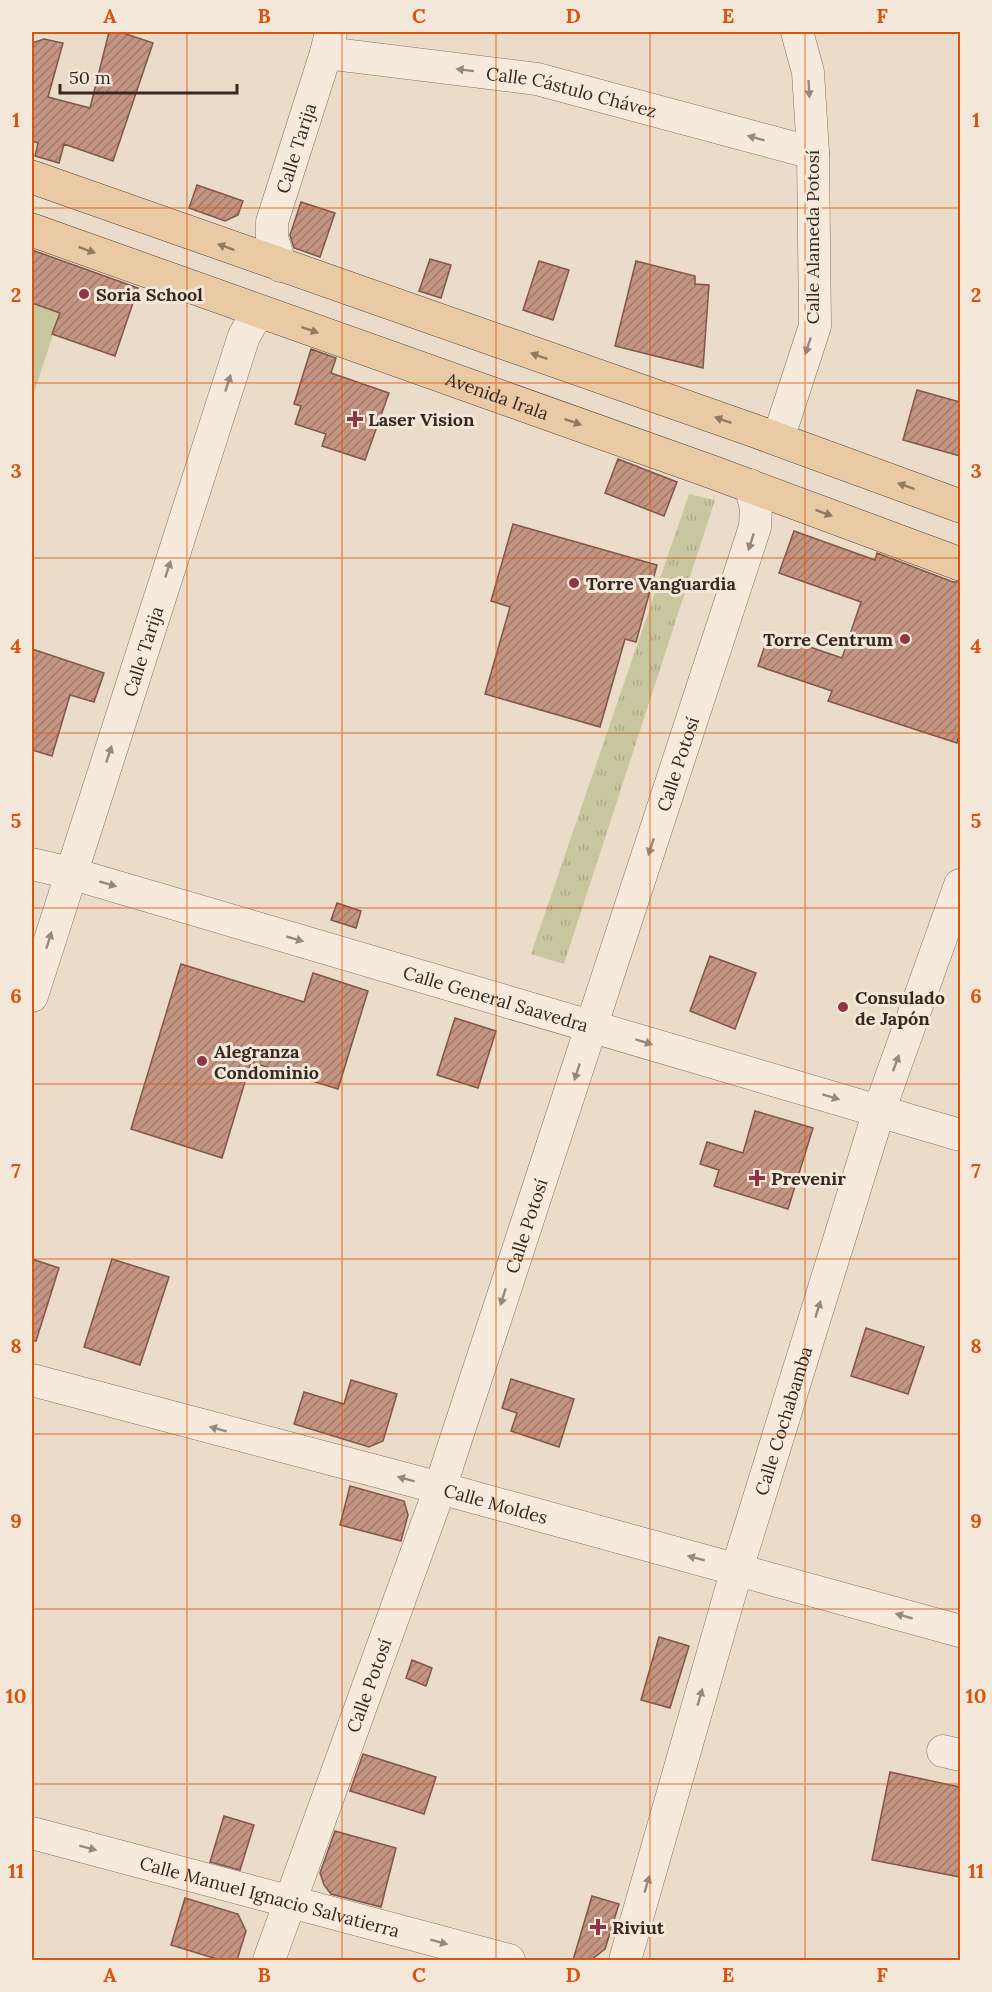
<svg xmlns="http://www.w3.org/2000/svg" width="992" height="1992" viewBox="0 0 992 1992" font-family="Lora,serif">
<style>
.grass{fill:url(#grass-tufts)}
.pitch{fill:#c8c69e}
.building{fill:url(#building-hatch);stroke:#825648;stroke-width:1.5}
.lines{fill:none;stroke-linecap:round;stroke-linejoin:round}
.minor-casing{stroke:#856e5f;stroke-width:33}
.major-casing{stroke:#533d33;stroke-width:34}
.minor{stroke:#f6eadc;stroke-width:32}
.major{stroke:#e9caa5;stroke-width:33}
.oneway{fill:#968a7e}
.oneway2{fill:#907a63}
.grid{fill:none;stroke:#d6540e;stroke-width:1.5;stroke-opacity:0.55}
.poi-dot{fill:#8e3643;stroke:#f2e7d8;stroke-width:2}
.labels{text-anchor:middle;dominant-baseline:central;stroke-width:6;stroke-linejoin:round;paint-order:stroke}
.street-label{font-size:18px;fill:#372921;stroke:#f2e7d8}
.poi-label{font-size:18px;font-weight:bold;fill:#372921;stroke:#f2e7d8;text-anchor:start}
.neatline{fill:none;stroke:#d6540e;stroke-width:2}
.grid-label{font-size:20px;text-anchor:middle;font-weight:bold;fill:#d6540e}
</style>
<defs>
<pattern id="grass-tufts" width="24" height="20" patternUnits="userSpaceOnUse" patternTransform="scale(1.5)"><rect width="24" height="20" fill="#c8c69e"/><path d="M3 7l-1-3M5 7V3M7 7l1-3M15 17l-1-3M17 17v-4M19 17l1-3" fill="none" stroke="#acaa88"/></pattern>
<pattern id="building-hatch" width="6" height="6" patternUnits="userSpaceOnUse" patternTransform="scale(1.5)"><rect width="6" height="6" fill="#c49583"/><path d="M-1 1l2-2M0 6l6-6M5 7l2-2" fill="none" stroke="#a07a6b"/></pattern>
</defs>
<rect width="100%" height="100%" fill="#eadcc9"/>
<!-- grass -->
<path class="grass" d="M689,494L715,500L564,964L531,954Z"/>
<!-- pitch -->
<path class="pitch" d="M32,303L60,313L34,393L32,392Z"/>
<!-- building -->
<path class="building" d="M109,32H120L153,43L113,161L64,144L59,163L35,156L38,143L32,141V43L44,39L63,43L48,97L90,108Z
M197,185L243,201L238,215L225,221L189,208Z
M301,202L335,213L320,257L294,248L290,235Z
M32,250L138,288L115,356L52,334L60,313L32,303Z
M430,259L451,265L441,298L419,291Z
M539,261L569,270L553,320L523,310Z
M636,261L695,276V284L709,285L703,368L615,346Z
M311,349L336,358L331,373L389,393L365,460L322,446L326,434L295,424L301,406L294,404Z
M917,390L960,402V456L903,440Z
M618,459L677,482L664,516L605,493Z
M513,524L657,565L636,642L625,639L600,727L485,694L510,607L491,601Z
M794,531L875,560L877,553L953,582H960V731L957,743L828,701L832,691L758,666L769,633L842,658L861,602L779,573Z
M32,649L104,673L94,702L70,695L52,756L32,750Z
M337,903L361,911L356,928L331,920Z
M710,956L756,973L735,1029L690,1011Z
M181,964L304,1002L313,973L368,991L338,1089L251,1062L222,1158L131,1129Z
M455,1018L496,1031L478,1088L437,1075Z
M755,1111L813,1128L788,1209L714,1186L719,1170L700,1164L707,1142L743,1153Z
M32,1259L59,1268L36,1341H32Z
M112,1259L169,1277L140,1365L84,1347Z
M866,1328L924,1347L908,1394L851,1376Z
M511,1379L574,1399L559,1447L511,1431L517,1413L502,1408Z
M351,1380L397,1394L383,1441L369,1447L294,1424L304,1392L344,1404Z
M350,1486L404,1501L408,1515L401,1541L340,1525Z
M659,1637L689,1646L670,1708L641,1700Z
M412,1660L432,1668L426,1686L406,1678Z
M363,1754L436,1777L424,1814L350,1791Z
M890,1772L960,1787V1877L872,1860Z
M224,1816L254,1825L240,1870L210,1862Z
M335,1831L396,1848L381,1907L331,1894L324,1885L320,1873Z
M592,1896L619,1904L605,1949L591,1960H573Z
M185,1898L238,1914L246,1931L237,1960H220L171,1945Z"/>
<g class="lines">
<!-- minor casing -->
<g class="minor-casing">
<g id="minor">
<path id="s1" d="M326,53L537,79L813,153"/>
<path id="s2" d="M281,266L272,238V222L326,53L331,32"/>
<path d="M778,439L815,326L813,153L808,72L797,32"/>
<path id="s3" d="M32,864L70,873L960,1135"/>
<path id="s4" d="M32,996L244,336L252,322L262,313"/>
<path id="s5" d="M32,1380L440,1488L960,1631"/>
<path d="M943,1751L960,1755"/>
<path id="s6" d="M32,1833L509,1960"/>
<path id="s7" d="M269,1960L440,1488L755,527L756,508L750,485"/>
<path id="s8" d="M625,1960L737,1569L879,1111L960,885"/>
</g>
</g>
<!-- major casing -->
<g class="major-casing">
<g id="major">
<path d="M32,177L755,431L960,506"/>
<path id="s9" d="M32,230L712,472L960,564"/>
</g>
</g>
<!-- minor -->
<use href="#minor" class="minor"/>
<!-- major -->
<use href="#major" class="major"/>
</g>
<!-- one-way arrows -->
<defs><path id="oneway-solid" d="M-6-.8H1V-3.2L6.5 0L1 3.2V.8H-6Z" transform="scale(1.5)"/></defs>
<g class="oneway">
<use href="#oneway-solid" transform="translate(465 70) rotate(-173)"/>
<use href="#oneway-solid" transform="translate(809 89) rotate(87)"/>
<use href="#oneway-solid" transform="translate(756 138) rotate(-165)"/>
<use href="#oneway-solid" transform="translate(808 346) rotate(108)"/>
<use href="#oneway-solid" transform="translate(228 383) rotate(-72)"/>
<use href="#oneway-solid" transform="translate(751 542) rotate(108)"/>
<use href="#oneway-solid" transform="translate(168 569) rotate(-72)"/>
<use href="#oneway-solid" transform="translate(109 754) rotate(-72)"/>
<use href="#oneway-solid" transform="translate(651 847) rotate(108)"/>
<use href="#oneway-solid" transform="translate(108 884) rotate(16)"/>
<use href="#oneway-solid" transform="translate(295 939) rotate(16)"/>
<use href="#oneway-solid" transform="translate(49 940) rotate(-73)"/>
<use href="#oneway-solid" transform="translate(644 1042) rotate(17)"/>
<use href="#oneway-solid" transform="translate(896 1063) rotate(-70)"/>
<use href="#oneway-solid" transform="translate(577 1072) rotate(108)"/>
<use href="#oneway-solid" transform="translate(831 1097) rotate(17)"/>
<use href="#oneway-solid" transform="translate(503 1297) rotate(108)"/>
<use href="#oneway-solid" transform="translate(818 1309) rotate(-73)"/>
<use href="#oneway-solid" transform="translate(218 1429) rotate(-165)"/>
<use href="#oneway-solid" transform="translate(406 1479) rotate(-165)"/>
<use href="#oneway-solid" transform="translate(696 1558) rotate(-165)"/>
<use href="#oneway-solid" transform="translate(904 1616) rotate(-164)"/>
<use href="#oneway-solid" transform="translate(700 1697) rotate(-74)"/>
<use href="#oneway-solid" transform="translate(88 1848) rotate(15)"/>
<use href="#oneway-solid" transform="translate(647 1884) rotate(-74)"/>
<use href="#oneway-solid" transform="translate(439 1942) rotate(15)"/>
</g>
<g class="oneway2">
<use href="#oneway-solid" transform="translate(226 247) rotate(-160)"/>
<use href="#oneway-solid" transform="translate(87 250) rotate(20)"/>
<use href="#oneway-solid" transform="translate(310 330) rotate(19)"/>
<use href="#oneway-solid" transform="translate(539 356) rotate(-161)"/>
<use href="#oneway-solid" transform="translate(723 420) rotate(-161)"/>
<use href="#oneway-solid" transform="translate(573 422) rotate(19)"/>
<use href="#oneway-solid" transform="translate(906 486) rotate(-160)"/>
<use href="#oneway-solid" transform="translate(824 513) rotate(20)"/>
</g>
<!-- grid -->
<path class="grid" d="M187,32V1960M342,32V1960M496,32V1960M650,32V1960M805,32V1960M32,208H960M32,383H960M32,558H960M32,733H960M32,908H960M32,1084H960M32,1259H960M32,1434H960M32,1609H960M32,1784H960"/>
<!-- markers -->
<g class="poi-dot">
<circle cx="84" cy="294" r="6"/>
<path d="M352 410h6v6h6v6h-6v6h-6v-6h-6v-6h6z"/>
<circle cx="574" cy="583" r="6"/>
<circle cx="905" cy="639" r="6"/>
<circle cx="843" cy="1007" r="6"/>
<circle cx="202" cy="1061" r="6"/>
<path d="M754 1169h6v6h6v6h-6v6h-6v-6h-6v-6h6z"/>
<path d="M595 1918h6v6h6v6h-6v6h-6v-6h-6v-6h6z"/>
</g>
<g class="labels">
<!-- street labels -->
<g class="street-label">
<text stroke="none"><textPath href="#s1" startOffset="249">Calle Cástulo Chávez</textPath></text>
<text stroke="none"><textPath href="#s2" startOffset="123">Calle Tarija</textPath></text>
<text transform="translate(812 237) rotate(-90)">Calle Alameda Potosí</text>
<text stroke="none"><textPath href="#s9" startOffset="494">Avenida Irala</textPath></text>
<text stroke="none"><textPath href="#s4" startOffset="362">Calle Tarija</textPath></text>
<text stroke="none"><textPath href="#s7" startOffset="1264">Calle Potosí</textPath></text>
<text stroke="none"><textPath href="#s3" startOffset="483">Calle General Saavedra</textPath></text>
<text stroke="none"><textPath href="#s7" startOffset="778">Calle Potosí</textPath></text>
<text stroke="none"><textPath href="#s8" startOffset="562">Calle Cochabamba</textPath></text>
<text stroke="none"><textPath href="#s5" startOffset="480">Calle Moldes</textPath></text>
<text stroke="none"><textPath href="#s7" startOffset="292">Calle Potosí</textPath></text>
<text stroke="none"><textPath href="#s6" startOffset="246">Calle Manuel Ignacio Salvatierra</textPath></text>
</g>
<!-- poi labels -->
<g class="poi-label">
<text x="96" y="294">Soria School</text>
<text x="368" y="419">Laser Vision</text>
<text x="586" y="583">Torre Vanguardia</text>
<text x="893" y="639" text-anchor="end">Torre Centrum</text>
<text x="855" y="997">Consulado<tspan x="855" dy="21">de Japón</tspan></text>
<text x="214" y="1051">Alegranza<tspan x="214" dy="21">Condominio</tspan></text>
<text x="771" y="1178">Prevenir</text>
<text x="612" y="1927">Riviut</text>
</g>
</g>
<!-- border -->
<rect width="992" height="1992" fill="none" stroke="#f2e7d8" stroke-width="66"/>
<!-- scale -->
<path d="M60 84v9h177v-9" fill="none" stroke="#372921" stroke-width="3"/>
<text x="69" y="84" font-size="18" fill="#372921" stroke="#f2e7d8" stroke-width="4.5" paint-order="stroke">50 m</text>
<rect x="33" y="33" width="926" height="1926" class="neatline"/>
<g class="grid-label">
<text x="110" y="23">A</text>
<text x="264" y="23">B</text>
<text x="419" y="23">C</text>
<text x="573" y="23">D</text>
<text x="728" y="23">E</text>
<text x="882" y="23">F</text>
<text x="16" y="127">1</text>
<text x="976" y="127">1</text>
<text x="16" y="302">2</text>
<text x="976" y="302">2</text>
<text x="16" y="478">3</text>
<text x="976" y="478">3</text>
<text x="16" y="653">4</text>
<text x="976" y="653">4</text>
<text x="16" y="828">5</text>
<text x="976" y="828">5</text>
<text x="16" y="1003">6</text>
<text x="976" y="1003">6</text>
<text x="16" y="1178">7</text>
<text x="976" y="1178">7</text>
<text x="16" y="1353">8</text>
<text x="976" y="1353">8</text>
<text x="16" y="1528">9</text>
<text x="976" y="1528">9</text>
<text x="16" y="1703">10</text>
<text x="976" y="1703">10</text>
<text x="16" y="1878">11</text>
<text x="976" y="1878">11</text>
<text x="110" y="1982">A</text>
<text x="264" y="1982">B</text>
<text x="419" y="1982">C</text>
<text x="573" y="1982">D</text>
<text x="728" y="1982">E</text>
<text x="882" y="1982">F</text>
</g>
</svg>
